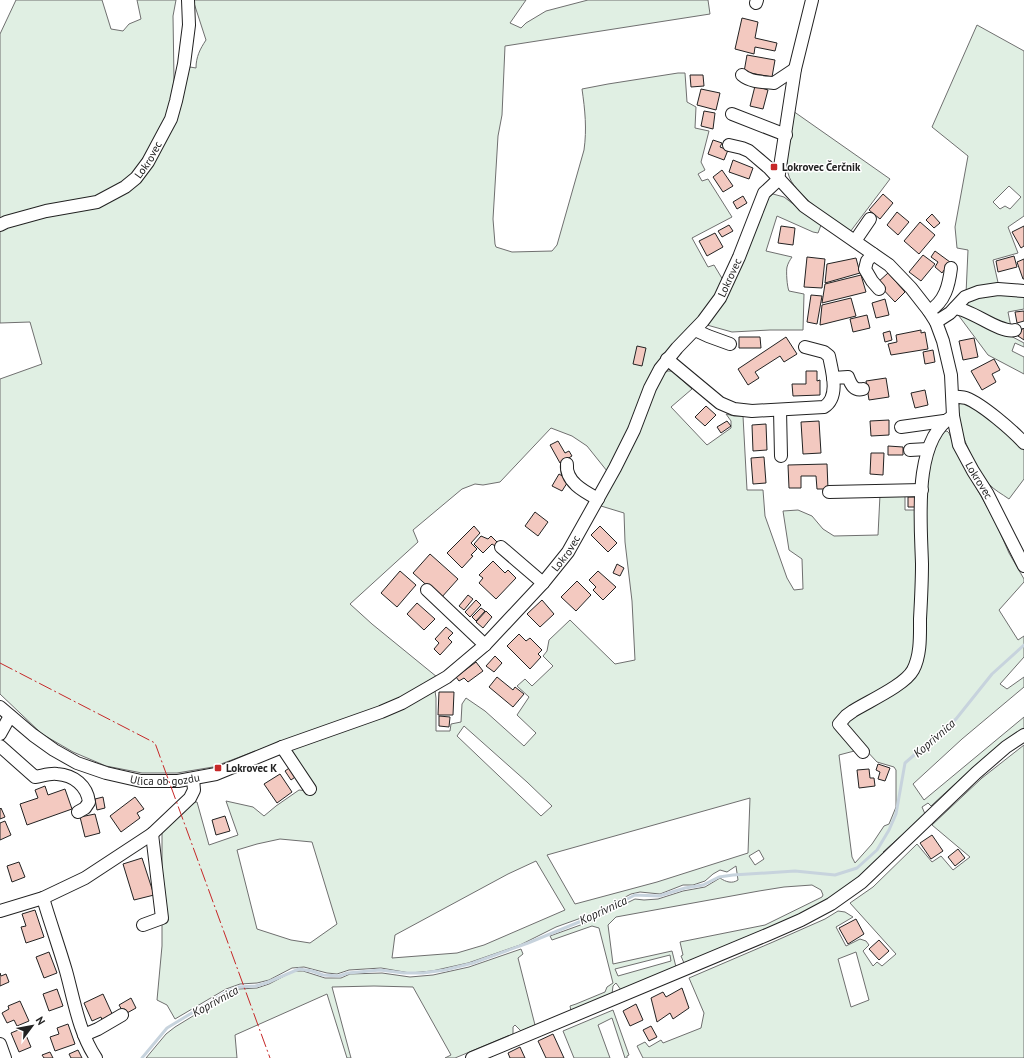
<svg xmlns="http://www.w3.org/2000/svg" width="1024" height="1058" viewBox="0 0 1024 1058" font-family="'PT Sans',sans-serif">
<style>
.green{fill:#e0efe3;stroke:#6f6f6f;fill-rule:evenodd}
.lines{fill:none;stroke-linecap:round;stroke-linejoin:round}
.stream{stroke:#c7d3dd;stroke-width:3}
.building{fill:#f3c9c0;stroke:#222}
.minor-casing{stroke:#222;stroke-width:14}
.minor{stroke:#fff;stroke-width:12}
.power{stroke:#c62828;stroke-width:1;stroke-dasharray:14 3 2 3;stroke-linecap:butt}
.poi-dot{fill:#c62828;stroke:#fff;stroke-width:1.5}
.labels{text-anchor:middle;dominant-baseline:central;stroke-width:3;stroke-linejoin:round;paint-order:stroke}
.street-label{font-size:11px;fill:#222;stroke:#fff}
.poi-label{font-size:11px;font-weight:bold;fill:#222;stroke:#fff;text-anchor:start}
.water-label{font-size:12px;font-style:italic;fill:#222;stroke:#fff}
</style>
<rect width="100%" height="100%" fill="#fff"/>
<!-- green -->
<path class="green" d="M16,0H102L111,29L123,31L129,24L141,19L137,0H176L173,16L174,80L169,115L132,176L96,198L0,222V34Z
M193,0H526L510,23L521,28L526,23L546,11L588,0H708L710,14L505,46L502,115L498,136L493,219L495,244L496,247L512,252L552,251L557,245L584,150C587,129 585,110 582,89L608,84L678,73H685L687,102L696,107L695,128L709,131L701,162L705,170L698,174L702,181L708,179L732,217L692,238L708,267L714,265L723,280L712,302L702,314L673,344L651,373L618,453L607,471L587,446L572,436L551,428L500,482L483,485L475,484L462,489L413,530L418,542L350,604L372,624L437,677L408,695L376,709L277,743L213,767L177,773H142L106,766L73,752L42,734L0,694V379L42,364L30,322L0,323V228L49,214L137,182L186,76L190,67L196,68C196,57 200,49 206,40Z
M977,25L1024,51V216L1008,227L1018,253L993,260L999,287L966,294L968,250L957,248L955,227L968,156L932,127ZM1009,186L1021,197L1010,209L1005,206L1000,209L993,202Z
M793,111L890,179L850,232C832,218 793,195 788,173C784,157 791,127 793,111Z
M773,194L784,197L821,225L818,233L813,232L777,216L766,251L792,257C790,260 788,263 787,267C786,271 787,287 789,291L804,294L803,330H770L732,332L707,325L766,199Z
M1024,292V309L1008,312L1011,327L959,306L977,294Z
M956,312L971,315L1024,343V347L1015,343L1012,351L1024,357V374L988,355Z
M665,371H672L692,389L671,407L707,445L731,428V421L726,414L734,416H743L747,490H763L765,516L787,578L794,590L803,589L802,559L789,550L783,511L798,510L812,516L823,529L834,536L878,535L880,495L905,494V510H920L918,626L915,659L912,669L900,681L853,708L835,723L836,726L857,747L858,750L839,755L852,857L855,863L872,844L884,826L889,824L896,807V770L894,767L877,762L864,748L848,733L843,724L849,716L904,683L915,671L921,654L923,609V536L925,469L928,456L933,444L942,432L947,431L949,433L960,459L995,521L1009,553L1024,579V582L999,610L1018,640L1024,636V657L1000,684L1007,689L1024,677V687L962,739L913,784L924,800L1024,717V728C991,751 961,778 931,806L928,803L922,807L925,814L921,818L883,852L886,853L881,858C869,869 857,880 844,889C794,922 738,941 684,963L681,956L683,955L680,942L765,925L822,897L823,895L821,890L812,885L784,887L759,891L616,917L608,925L613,964L672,951L676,967L621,990L616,983L613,986L612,994L571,1011L570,1006L576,1004L605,992L607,987L613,983L599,928L592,926L552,940L550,936L586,923L635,899L644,900L658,899L683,891L705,887L720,878C726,882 732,884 738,880L736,866L727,872L720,870L713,874L705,881L693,885H683L660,894L640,892L631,894L595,913L556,927L520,945L468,963L432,971L410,973L381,968L349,970L337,974L327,973L304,967L292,968L269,980L257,983L240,984L226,989L175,1019L167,1005L157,1000L162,946V829L193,802H197L209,845L238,835L226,801L253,807L264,816L276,806L299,790L308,791L312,788L288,751L380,718L405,707L435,691L436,698V731H450L451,724L461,722L462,704L466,698L485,711L524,746L536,733L517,715L529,697L517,686L525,679L532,686L553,666L543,656L547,651L549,640L570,620L615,664L635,660L632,601L625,542L624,513L601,506L626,457L661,375ZM464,726L527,782L552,806L541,816L457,736ZM750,798L748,853L657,882L575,904L547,855ZM280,839L312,842L337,924L310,943L291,940L257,929L237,850L257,844ZM759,850L764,859L755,865L749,856ZM536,861L565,910L484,945L457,953L392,958L395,935L508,874ZM670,955L671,961L618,976L615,969Z
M965,402L1006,431L1024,447V479L1009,499C1002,494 994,490 989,484C978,473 957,428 957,413C957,410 958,407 959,404Z
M1024,745V1058H643L637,1046L645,1042L649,1047L661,1040L663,1043L701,1028L704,1013L689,978L773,942L825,919L838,911L845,912L853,917L836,927L846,946L860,939L866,941L869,945L863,951L873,966L877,962L882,966L896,954L850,903L873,887L917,844L932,862L941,856L953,870L970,857L932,825L982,778ZM856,952L869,1000L851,1007L838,959Z
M521,949L523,954L518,958L535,1025L521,1031L515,1025L513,1027V1034L455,1058H445L451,1055L413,987L374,986L332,987L351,1058H347L327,994L235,1035L237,1058H146L166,1034L175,1027L224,997L239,989L257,988L269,984L294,971H303L325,978H341L350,974L382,973L410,977L433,975L469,967Z
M613,1010L629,1055L627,1056V1058H625L612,1018L598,1025L610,1058H574L563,1031Z"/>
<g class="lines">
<!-- stream -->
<path class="stream" d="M142,1058L167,1028L228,991L238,987L256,986L266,983L299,969L312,971L323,975L339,976L348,973L380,970L404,973H423L445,970L473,963L528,943L596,915L635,895L659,896L685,888L703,885L719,877L733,875L795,871L835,875L857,868L877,850L889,830L896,814L905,763L956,719L992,674L1024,645"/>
</g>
<!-- building -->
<path class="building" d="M742,18L758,22L755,38L777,43L775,51L755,47L754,54L735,49Z
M747,55L775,60L772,77L744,72Z
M690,75H703L704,86L691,87Z
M755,86L768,90L763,109L750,106Z
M701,89L720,93L716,110L697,105Z
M704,111L715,113L713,129L701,126Z
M713,140L722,143L720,147L728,150L724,160L708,154Z
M733,160L753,168L749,179L729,172Z
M722,170L733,186L723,192L713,177Z
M883,194L893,203L880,219L869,210Z
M743,196L747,203L737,209L733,202Z
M897,212L909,222L898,235L887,225Z
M932,214L940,223L934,228L926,220Z
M920,222L935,235L919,254L904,241Z
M729,225L733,231L722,237L718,231Z
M781,226L795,228L793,245L778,243Z
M1024,226V246L1021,248L1012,232Z
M715,233L723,247L707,256L699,241Z
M935,251L950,262L942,273L935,267L938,262L931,257Z
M923,255L935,264L921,281L909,272Z
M1014,256L1017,267L998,272L996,261Z
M807,257L825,259L822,288L804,287Z
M856,258L860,273L825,283L827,264Z
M1024,259V279H1023L1017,262Z
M888,273L905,292L895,302L877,283Z
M861,275L866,292L822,303L825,284Z
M811,295L822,296L817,324L807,322Z
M851,298L856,316L820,325L822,305Z
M885,299L889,315L876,318L872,303Z
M1024,311V321L1017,323L1015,312Z
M867,315L870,328L853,332L850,319Z
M1023,328L1024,329V340L1018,336Z
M921,330V333L925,332L928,349L891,355L888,344L897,342L896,335Z
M890,331L892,340L885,342L883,333Z
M739,337H760L761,348H739Z
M786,337L797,354L784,362L780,356L755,372L759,378L748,385L738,369Z
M974,338L978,357L963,360L959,341Z
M637,346L646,348L642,366L633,364Z
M933,350L935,362L925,364L923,352Z
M994,359L1000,370L992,374L996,382L982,390L971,371Z
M806,371H817V381L820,380V395L793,396L792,384H806Z
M886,378L889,397L869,400L866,381Z
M925,390L928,405L915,408L911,393Z
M706,406L716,415L705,426L695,417Z
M889,420V435L871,436L870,421Z
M727,421L731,426L721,433L717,427Z
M819,421L821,453L803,454L801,422Z
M766,424L767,450L753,451L752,425Z
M558,441L565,453L569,451L572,456L560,463L550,445Z
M888,446L903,447V455H888Z
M871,453H884L883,475L870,474Z
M764,457L766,483L753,484L751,458Z
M827,464L828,489H817L816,476H801V488H789L788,465Z
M559,474L569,480L562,491L552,486Z
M908,497H917V507H908Z
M535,512L548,522L538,536L525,526Z
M474,526L480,533L471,543L477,549L471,555L473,556L462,568L447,553Z
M600,526L617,543L608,552L591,535Z
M481,536L488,539L491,536L498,543L495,546L492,544L483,553L474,544Z
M430,554L458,579L441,598L413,573Z
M493,561L505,573L508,570L516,578L496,599L479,583L483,578L479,575Z
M617,564L624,568L620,576L613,573Z
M400,571L416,585L397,607L381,593Z
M598,571L616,587L603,600L593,590L596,587L589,580Z
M577,581L591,595L576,611L561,597Z
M468,595L473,599L464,610L459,606Z
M476,600L481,605L470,617L465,612Z
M542,600L554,614L540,627L527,614Z
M417,603L435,619L424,630L407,614Z
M481,608L485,611L476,621L472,617Z
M486,611L492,617L483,628L476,622Z
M446,627L453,633L448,638L452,642L440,655L434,649L439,643L435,639Z
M519,634L526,641L530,638L542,650L538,654L541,657L530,669L507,646Z
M495,656L502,663L494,672L486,666Z
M476,662L483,671L468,682L464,678L459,681L456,677Z
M497,677L513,690L515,687L524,694L513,707L489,687Z
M439,692H454L453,715H438Z
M439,716L450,717L449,727L439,726Z
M878,764L890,768L885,781L878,779L880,772L876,770Z
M292,766L298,775L291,780L285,771Z
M869,769L870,778H874L875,786L859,788L857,770Z
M280,774L292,792L277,803L264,784Z
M45,786L48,795L65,789L72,809L27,825L20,804L38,798L35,790Z
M103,797L105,808L97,810L95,799Z
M135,797L144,809L137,813L140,818L121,832L110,816Z
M1,808L5,817L0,819V809Z
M95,814L100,833L85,837L80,817Z
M225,816L230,831L216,835L212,820Z
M5,821L11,835L0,840V823Z
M932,835L943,851L931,859L920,843Z
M958,849L965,858L955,866L948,857Z
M142,858L154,895L134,900L123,864Z
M19,862L25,877L12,882L7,866Z
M35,910L44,937L26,943L21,927L26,926L22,914Z
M856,919L864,934L848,944L839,928Z
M879,940L889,951L879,960L869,949Z
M49,952L57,973L44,978L36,957Z
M0,973L1,976L6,974L9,982L0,986Z
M682,988L689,1008L673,1019L670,1013L657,1022L651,998L663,992L666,997Z
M57,989L63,1006L49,1011L43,994Z
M103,994L114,1018L103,1023L101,1017L92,1021L84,1003Z
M131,998L136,1008L127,1013L125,1009L122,1010L119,1005Z
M20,1001L29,1021L17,1026L14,1020L7,1023L2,1013L9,1009L8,1006Z
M636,1004L643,1020L630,1026L623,1011Z
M68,1024L75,1044L55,1051L50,1037L59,1034L57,1028Z
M651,1026L657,1037L649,1041L643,1030Z
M23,1028L31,1047L19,1052L11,1033Z
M553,1034L564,1058H546L538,1041Z
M520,1047L525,1058H510L508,1053Z
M78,1050L82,1058H71L69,1054Z
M50,1052L53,1058H44L42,1055Z"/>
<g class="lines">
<!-- minor casing -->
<g class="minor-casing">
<g id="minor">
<path d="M756,3L757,0"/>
<path d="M742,75C750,82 763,82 774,83L795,69"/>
<path d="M732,114L786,135"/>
<path id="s1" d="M729,145L742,148L749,151L769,168L804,206L889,265L911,288L929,311L936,322L943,341L951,375L953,416L959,445L973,471L987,493L1024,566"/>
<path d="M778,180L795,69L812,0"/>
<path id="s2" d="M0,225L6,222L46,211L97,202L125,187L136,178L148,162L164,132L171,119L176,101L184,64L189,25L188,0"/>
<path d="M855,241L870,219"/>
<path d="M873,254L867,261L865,269L872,281L879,289"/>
<path d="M955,308C973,310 1000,334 1015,330"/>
<path d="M929,311C945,302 949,285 951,268"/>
<path d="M936,322L950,313L965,297L978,292L998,289L1024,291"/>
<path d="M695,330L708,336L730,344"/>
<path d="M667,359L720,403L734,409L752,411L824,407C840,397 832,371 829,356L824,352L805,347"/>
<path d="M833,378L848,377C851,385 854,391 863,389"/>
<path d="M953,396C957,397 962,397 966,398C982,404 1012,430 1024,443"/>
<path d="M780,410L781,456"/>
<path d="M901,427L944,421"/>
<path d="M910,450L928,449"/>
<path d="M567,464C565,482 585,492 598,499"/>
<path d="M829,492L922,490"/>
<path d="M501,547L543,583"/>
<path d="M427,590L485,645"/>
<path id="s3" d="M0,707L33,735L54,750L77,763L106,773L141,781H178L216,774L282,747L381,712L402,703L447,677L485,645L543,583L568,552L615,468L634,430L650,388L660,369L677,348L703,321L720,298L739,257L764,193L778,180"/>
<path d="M0,734L10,716"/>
<path d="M0,746L35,777C42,776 50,773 57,774C74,775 87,786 89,802L85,808L78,812"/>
<path d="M282,747L310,789"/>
<path d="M863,752L839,724L846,716L853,711C869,701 905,685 913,670C921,655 920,635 920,619C921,601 922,582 922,564C921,523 912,439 953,416"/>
<path d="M43,898C50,922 59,947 66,971C74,1000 79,1033 96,1058"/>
<path d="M0,911L43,898L85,878L152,834L190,798L194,790L193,779"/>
<path d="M143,925L162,918L152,834"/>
<path d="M84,1035L98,1029L122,1015"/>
<path d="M0,1044L5,1058"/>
<path d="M472,1058L769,934L801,920L831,904L862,882L976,773L1006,747L1024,735"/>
</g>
</g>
<!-- minor -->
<use href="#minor" class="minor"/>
<!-- power -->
<path class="power" d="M0,663L155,743L270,1058"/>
</g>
<!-- markers -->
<g class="poi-dot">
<rect x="770" y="163" width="8" height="8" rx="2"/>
<rect x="214" y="764" width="8" height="8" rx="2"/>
</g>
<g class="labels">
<!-- street labels -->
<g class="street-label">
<text stroke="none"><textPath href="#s2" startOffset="168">Lokrovec</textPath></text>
<text stroke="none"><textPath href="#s3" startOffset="984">Lokrovec</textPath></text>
<text stroke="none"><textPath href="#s1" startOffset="443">Lokrovec</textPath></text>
<text stroke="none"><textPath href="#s3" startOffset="661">Lokrovec</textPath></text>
<text stroke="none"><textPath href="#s3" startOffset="186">Ulica ob gozdu</textPath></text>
</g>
<!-- poi labels -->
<g class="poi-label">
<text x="782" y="167">Lokrovec Čerčnik</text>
<text x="226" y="768">Lokrovec K</text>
</g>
<!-- water labels -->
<g class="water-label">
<text transform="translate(934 738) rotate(-41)">Koprivnica</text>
<text transform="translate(603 910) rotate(-25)">Koprivnica</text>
<text transform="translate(215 1001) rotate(-29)">Koprivnica</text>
</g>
</g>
<!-- north arrow -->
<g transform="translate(32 1026) rotate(58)" stroke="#ffffff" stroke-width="3" paint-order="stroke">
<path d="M0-3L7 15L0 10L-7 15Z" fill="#222222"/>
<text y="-6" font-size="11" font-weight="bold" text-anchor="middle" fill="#222222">N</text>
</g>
</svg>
